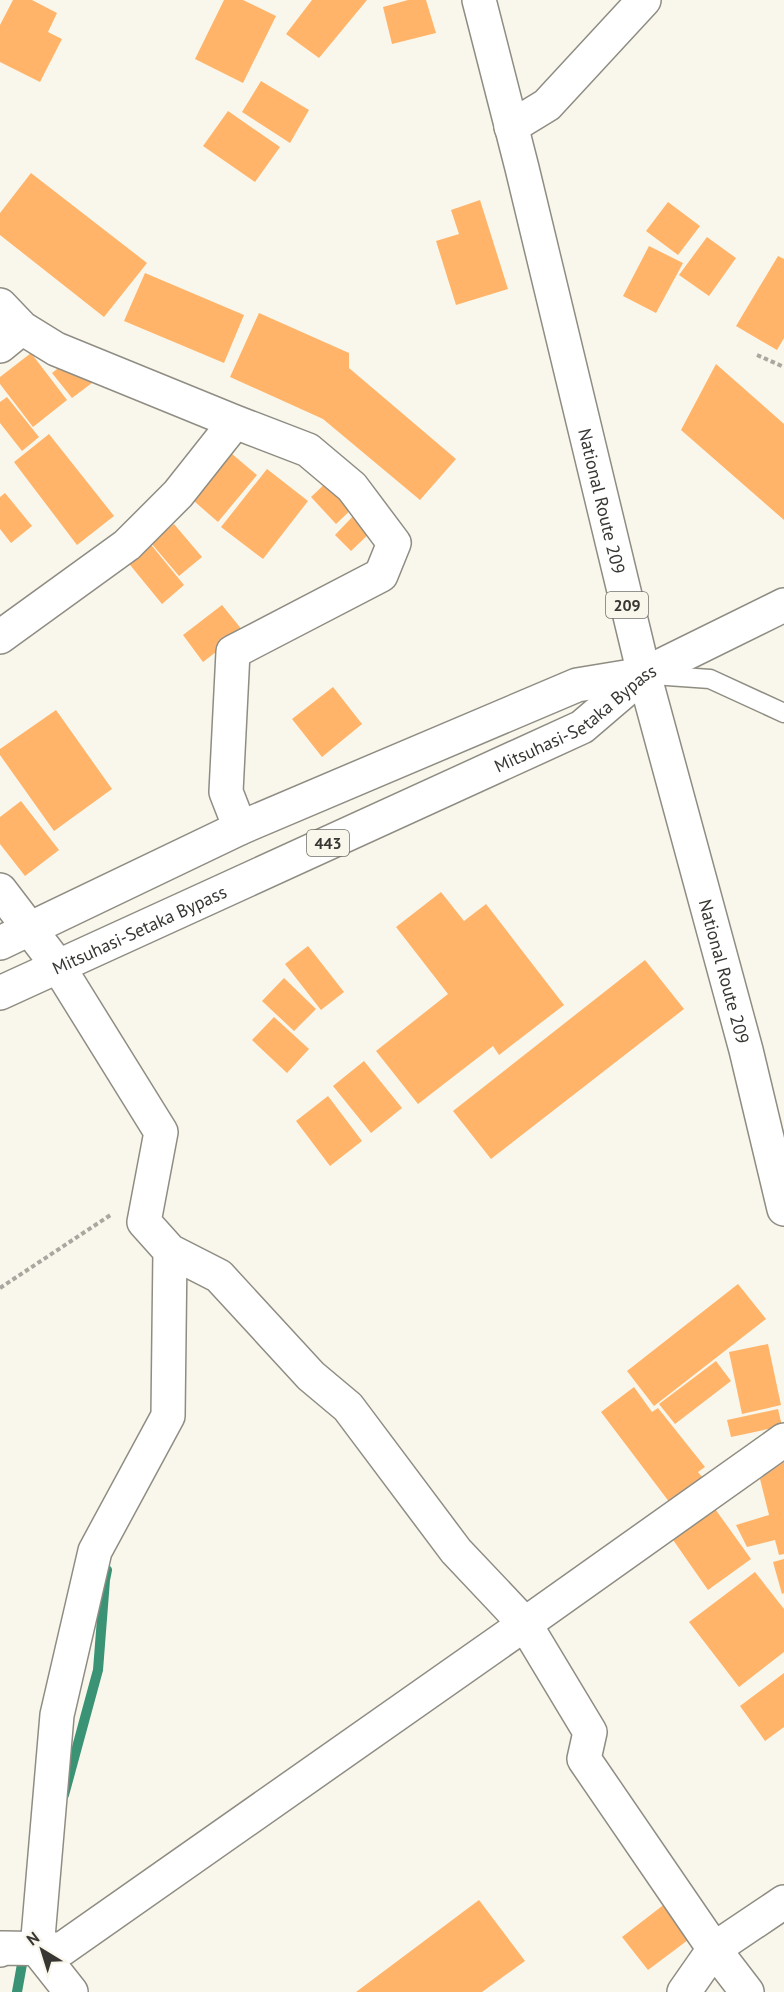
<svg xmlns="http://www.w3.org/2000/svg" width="784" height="1992" viewBox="0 0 784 1992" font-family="'PT Sans',sans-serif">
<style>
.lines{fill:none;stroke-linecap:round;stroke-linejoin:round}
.stream{stroke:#3b9375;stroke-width:10}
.building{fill:#ffb469}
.lane-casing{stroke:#8f8d83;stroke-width:21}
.street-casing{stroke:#8f8d83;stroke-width:36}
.highway-casing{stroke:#8f8d83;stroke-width:36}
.path{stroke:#a9a79f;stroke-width:4;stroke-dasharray:4.5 3;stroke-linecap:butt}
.lane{stroke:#fff;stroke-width:18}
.street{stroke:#fff;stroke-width:33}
.highway{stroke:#fff;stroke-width:33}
.labels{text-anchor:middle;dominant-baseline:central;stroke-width:4.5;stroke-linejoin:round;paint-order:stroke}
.shield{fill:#f9f7ec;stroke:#71706a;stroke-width:1.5}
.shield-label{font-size:16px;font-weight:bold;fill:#373632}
.street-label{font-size:18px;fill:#373632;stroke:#f9f7ec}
</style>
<rect width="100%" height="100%" fill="#f9f7ec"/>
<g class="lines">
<!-- stream -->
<path class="stream" d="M64,1795L98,1670L105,1580L107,1570
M17,1992L24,1953"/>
</g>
<!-- building -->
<path class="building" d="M13,0H32L57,13L48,32L62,39L40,82L0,62V25Z
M224,0H243L276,16L243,83L195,59Z
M312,0H367L319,58L286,34Z
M408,0H426L436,33L392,44L383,7Z
M261,81L309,110L290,143L242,112Z
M228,111L280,147L255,182L203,146Z
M31,173L147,263L104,317L0,235V213Z
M480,200L508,289L456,305L436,241L459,234L451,210Z
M668,202L700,226L678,255L646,231Z
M707,237L736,258L709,296L679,275Z
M649,246L683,263L656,313L623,296Z
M778,256L784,259V338L777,350L736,326Z
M145,273L244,315L224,363L124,321Z
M259,313L349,353V368L456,459L420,500L323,419L230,377Z
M31,353L67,400L33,427L0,384V377Z
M66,362L96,380L72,398L52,373Z
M716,364L784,424V520L681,430Z
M7,397L39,437L22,451L0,423V402Z
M49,434L114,516L77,545L14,462Z
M225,448L257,475L218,522L187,495Z
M267,469L308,501L263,559L221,527Z
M329,480L354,507L336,524L311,497Z
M5,493L32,526L11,543L0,529V497Z
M356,513L373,530L351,551L335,535Z
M174,524L202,557L179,576L151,543Z
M148,541L184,585L162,604L126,560Z
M222,605L243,631L203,662L183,635Z
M333,687L362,724L322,757L292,719Z
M56,710L112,789L54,831L0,755V749Z
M21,801L59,850L25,876L0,844V817Z
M441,892L464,921L486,904L564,1005L499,1055L493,1046L418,1104L376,1051L448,994L396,927Z
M308,946L344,992L321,1010L285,964Z
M645,960L684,1009L491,1159L453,1111Z
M284,978L316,1009L294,1031L262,1001Z
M274,1017L309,1049L287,1073L252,1040Z
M364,1061L402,1108L371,1133L333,1086Z
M328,1096L362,1141L330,1166L296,1121Z
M738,1284L766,1319L654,1406L627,1371Z
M768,1344L781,1405L742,1414L729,1352Z
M716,1361L731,1381L675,1424L659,1404Z
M634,1387L652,1412L658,1408L705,1467L698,1472L703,1478L670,1503L601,1412Z
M778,1409L782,1426L731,1437L727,1420Z
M784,1462V1554L779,1555L775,1540L747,1547L736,1525L769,1515L760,1479Z
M713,1506L751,1559L708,1590L671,1537Z
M784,1559V1593L782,1594L773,1562Z
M755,1572L784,1609V1652L739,1687L689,1622Z
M784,1673V1727L765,1741L740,1706Z
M479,1900L525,1961L482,1992H356Z
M666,1903L692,1937L648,1970L622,1937Z"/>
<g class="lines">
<!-- lane casing -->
<g class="lane-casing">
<path id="lane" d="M653,675L710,679L784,713"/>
</g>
<!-- street casing -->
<g class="street-casing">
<path id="street" d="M511,127L547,105L644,0
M0,305L22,328L56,349L235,422L308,450L352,487L394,543L381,575L233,652L226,792L240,828
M0,346L22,328
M0,637L127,545L178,494L235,422
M0,890L58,966L161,1132L144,1222L170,1251L219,1276L311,1376L348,1407L456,1551L525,1624L62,1949L2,1948L0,1950
M71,1992L37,1949L57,1715L95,1551L168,1416L170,1251
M684,1992L714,1949L784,1902
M747,1992L714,1949L584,1759L590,1732L525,1624L784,1440"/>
</g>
<!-- highway casing -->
<g class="highway-casing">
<g id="highway">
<path id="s1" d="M479,0L522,168L644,674L746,1050L784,1209"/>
<path d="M0,943L240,828L577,685L644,674"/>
<path id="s2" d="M0,993L582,727L644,674L784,605"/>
</g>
</g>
<!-- path -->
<path class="path" d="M757,355L784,367
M0,1288L112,1214"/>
<!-- lane -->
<use href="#lane" class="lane"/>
<!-- street -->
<use href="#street" class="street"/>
<!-- highway -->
<use href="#highway" class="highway"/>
</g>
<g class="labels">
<!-- shield labels -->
<g class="shield">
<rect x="606" y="592" width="42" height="26" rx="4.5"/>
<rect x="307" y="830" width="42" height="26" rx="4.5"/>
</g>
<g class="shield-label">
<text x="627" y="605">209</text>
<text x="328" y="843">443</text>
</g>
<!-- street labels -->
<g class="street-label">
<text stroke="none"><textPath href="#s1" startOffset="516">National Route 209</textPath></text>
<text stroke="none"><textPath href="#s2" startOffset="639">Mitsuhasi-Setaka Bypass</textPath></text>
<text stroke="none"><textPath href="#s2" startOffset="153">Mitsuhasi-Setaka Bypass</textPath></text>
<text stroke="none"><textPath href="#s1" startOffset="1002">National Route 209</textPath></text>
</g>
</g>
<!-- north arrow -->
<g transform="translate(42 1950) rotate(322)" stroke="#f9f7ec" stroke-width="4.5" paint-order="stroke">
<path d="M0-4.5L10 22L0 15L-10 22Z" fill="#373632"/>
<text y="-9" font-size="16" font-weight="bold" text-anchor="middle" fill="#373632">N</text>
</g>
</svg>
